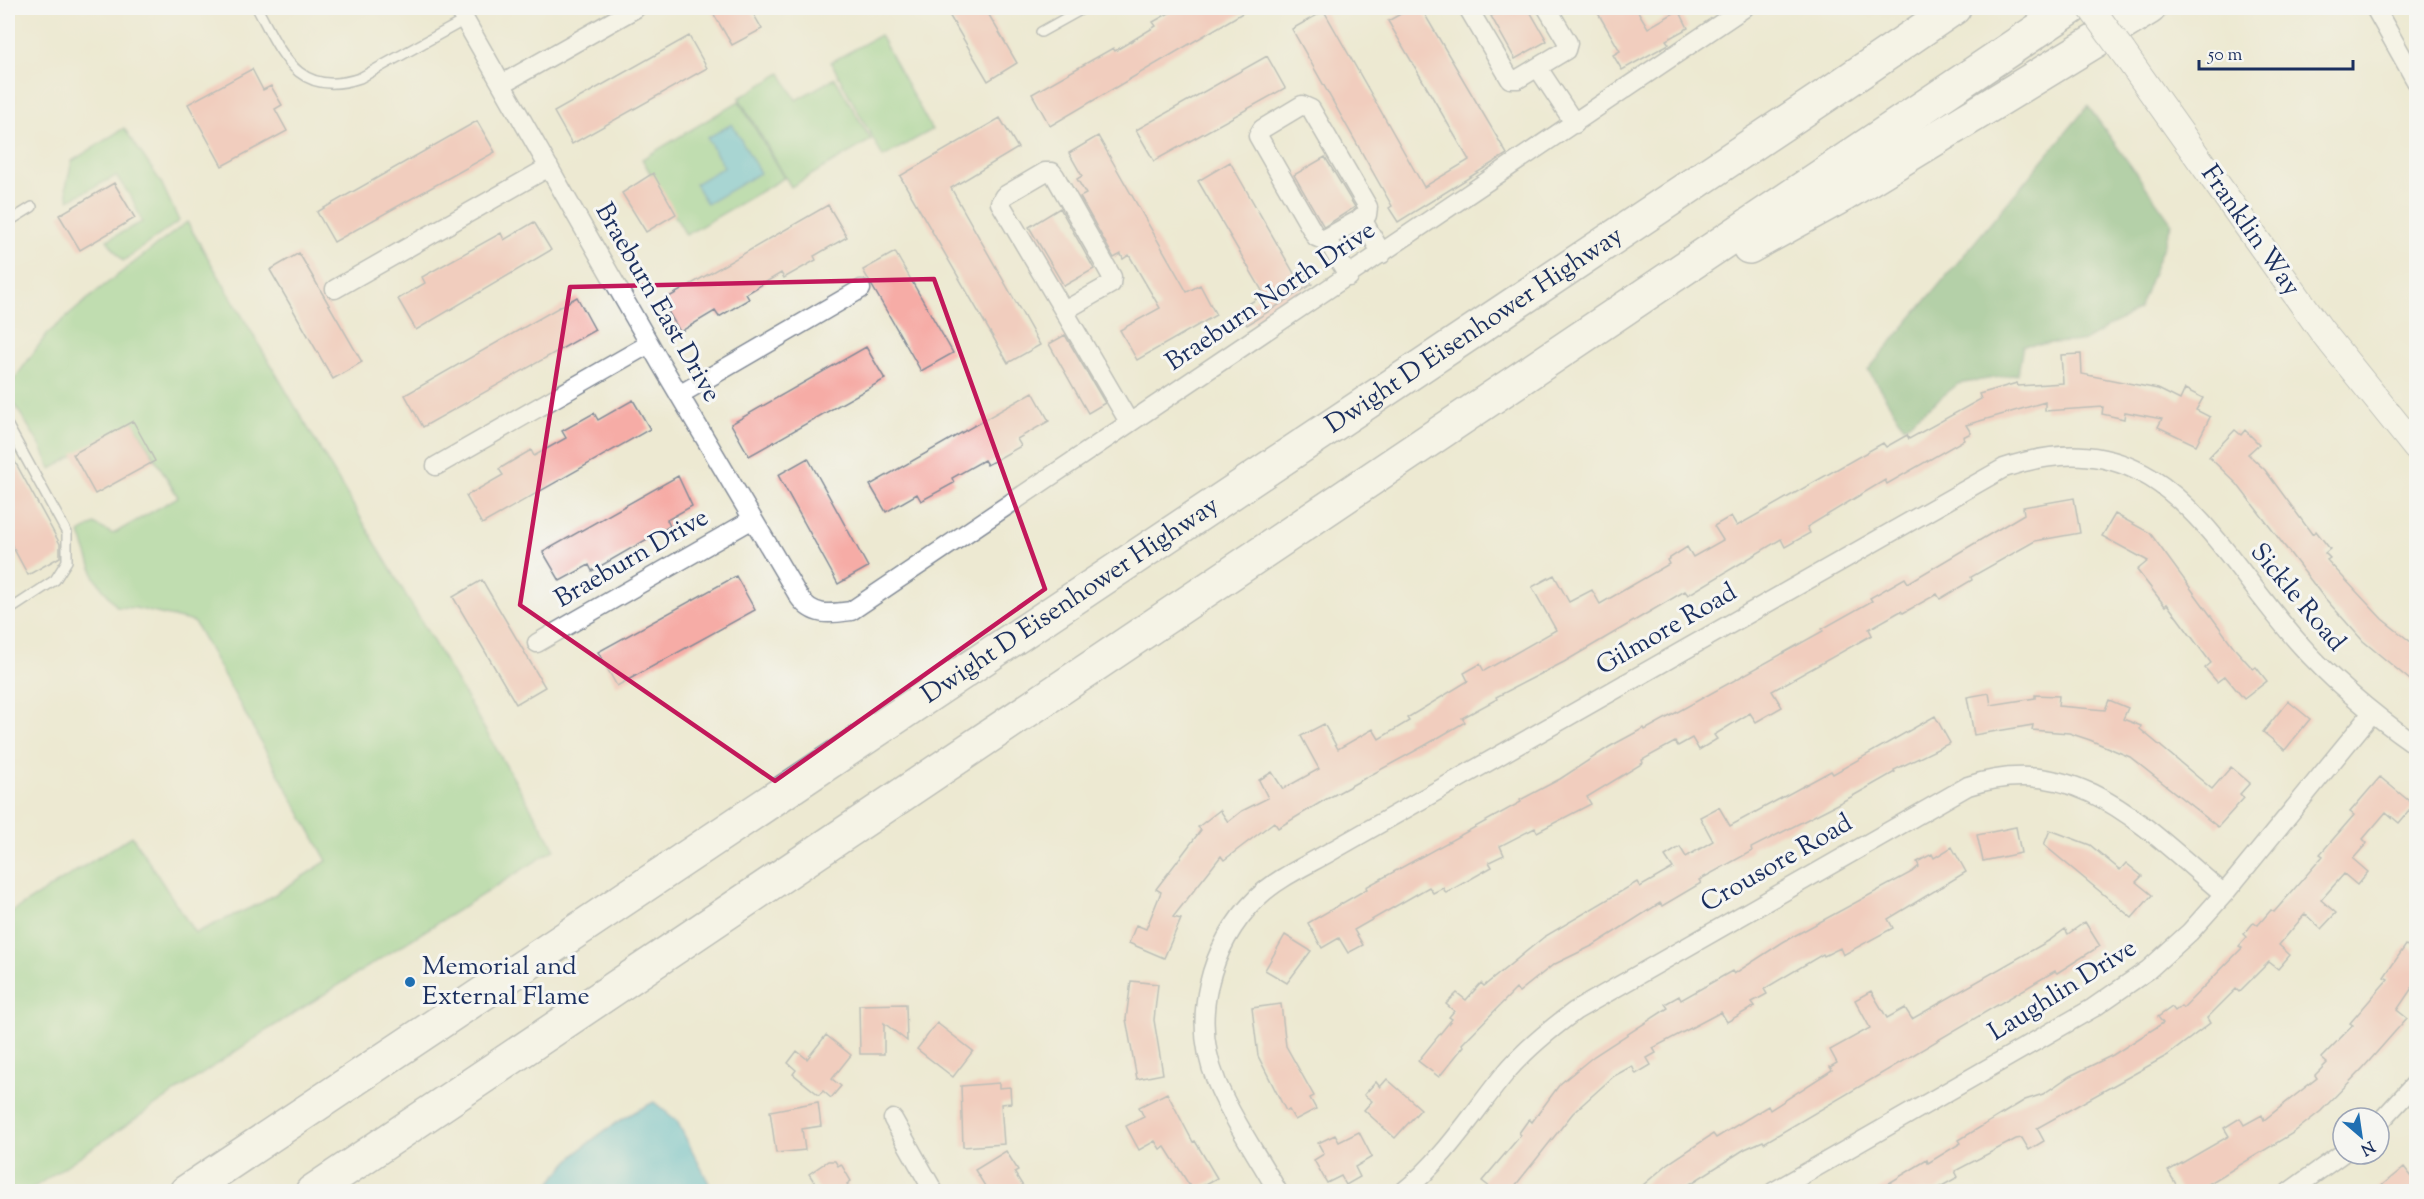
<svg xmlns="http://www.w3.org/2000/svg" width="2424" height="1199" viewBox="0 0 2424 1199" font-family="'Sorts Mill Goudy',serif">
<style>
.green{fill:#8ace87;stroke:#527e72;stroke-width:1.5}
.forest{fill:#6fb174;stroke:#457069;stroke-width:1.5}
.water{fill:#54bcd2;stroke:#387698;stroke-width:1.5}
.building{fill:#f6aca6}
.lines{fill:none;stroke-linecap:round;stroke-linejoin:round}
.service-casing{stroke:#848c98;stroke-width:12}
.minor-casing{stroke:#848c98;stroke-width:21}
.secondary-casing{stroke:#848c98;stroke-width:28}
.motorway-casing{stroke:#848c98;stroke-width:36}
.service{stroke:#fff;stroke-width:9}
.minor{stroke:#fff;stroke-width:18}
.secondary{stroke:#fff;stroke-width:26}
.motorway{stroke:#fff;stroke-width:33}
.secondary-bridge-casing{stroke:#848c98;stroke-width:28;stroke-linecap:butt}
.secondary-bridge{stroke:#fff;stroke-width:26}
.marked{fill:none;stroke:#c2185b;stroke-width:4.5;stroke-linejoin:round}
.poi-dot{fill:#1f6fb2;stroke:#f6f6f2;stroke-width:2}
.labels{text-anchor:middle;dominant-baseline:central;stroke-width:6;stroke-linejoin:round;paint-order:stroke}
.street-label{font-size:26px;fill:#1b2f5e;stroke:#f6f6f2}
.poi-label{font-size:26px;fill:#1b2f5e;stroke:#f6f6f2;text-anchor:start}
</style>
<rect width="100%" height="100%" fill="#f6f6f2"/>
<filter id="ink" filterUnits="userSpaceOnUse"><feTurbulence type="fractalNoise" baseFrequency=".0167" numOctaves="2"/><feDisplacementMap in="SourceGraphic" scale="12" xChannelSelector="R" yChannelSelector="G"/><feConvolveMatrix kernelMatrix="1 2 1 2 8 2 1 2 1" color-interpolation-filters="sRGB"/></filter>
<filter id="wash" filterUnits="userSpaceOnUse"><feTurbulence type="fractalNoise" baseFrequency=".008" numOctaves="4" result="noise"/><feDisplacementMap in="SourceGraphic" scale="24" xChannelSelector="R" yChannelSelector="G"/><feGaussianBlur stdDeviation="1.35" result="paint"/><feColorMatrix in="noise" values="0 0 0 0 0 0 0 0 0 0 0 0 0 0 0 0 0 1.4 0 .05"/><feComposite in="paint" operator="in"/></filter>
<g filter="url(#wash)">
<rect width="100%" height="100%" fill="#ede9d2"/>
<!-- green -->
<path class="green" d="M880,35L932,130L883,157L831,62Z
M781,73L796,100L835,78L871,140L791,187L739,98Z
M739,101L784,178L686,235L642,159Z
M124,128L161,182L179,221L123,261L107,240L142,222L132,198L116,176L69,200L66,187L72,161Z
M187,222L555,849L269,1029L27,1192L8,1191V914L132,836L195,933L263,902L327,861L194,622L135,608L117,607L95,578L80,533L94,524L113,534L178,497L133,422L51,469L40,445L8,394V388L47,334L97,291Z"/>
<!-- forest -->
<path class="forest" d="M2088,106L2172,223L2139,309L2084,341L2023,345L2018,374L1958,384L1904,427L1868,370Z"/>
<!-- water -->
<path class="water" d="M732,124L760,173L707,204L695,184L724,167L707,138Z
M654,1102L677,1121L713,1191L561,1192L549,1185C574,1149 615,1121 654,1102Z"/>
<g id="blocks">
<!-- building -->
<path class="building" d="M710,8H750L762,29L732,45Z
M945,8H985L1017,63L988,81Z
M1178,8H1251L1050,126L1032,94L1113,48L1115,51L1156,26L1153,22Z
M1411,8H1421L1507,154L1398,222L1389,208L1392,206L1292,29L1324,11L1424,187L1469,160L1388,21Z
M1506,8H1528L1547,41L1515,59L1491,16Z
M1595,8H1636L1648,28L1679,10L1688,28L1666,40L1669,44L1622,70L1613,55L1620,51Z
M689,36L707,68L572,144L554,112Z
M1267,56L1285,88L1154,161L1136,130Z
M252,69L263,90L271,86L282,105L275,109L287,131L222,166L188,104Z
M1000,118L1018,148L951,188L1040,345L1008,363L900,176Z
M477,121L495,152L334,242L317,212Z
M1098,136L1187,292L1200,285L1216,315L1137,360L1120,330L1160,308L1129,255L1123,259L1121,254L1114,258L1080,197L1086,194L1077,179L1082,176L1069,153Z
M1325,157L1355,207L1324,227L1294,175Z
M1230,162L1295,275L1303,270L1312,284L1247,325L1238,311L1264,294L1198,181Z
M653,173L676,214L646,232L622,193Z
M114,183L135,218L80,250L59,215Z
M828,205L847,237L814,256L816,260L784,278L781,273L746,294L749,299L719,317L715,311L680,332L662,301Z
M1060,208L1094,269L1064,286L1029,227Z
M534,222L551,250L416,330L398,299L425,283L422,277L501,233L504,240Z
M895,252L953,353L921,371L863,270Z
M299,253L362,362L333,379L270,270Z
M577,297L595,330L423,427L405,395Z
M1065,335L1105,403L1088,413L1049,344Z
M866,347L885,379L749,456L731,424Z
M2081,354L2082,374L2158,389L2180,400L2185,389L2203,398L2196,410L2210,417L2196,445L2158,427L2162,419L2125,412L2124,419L2102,414L2103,407L2045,411V402L1966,425L1971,433L1963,437L1964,440L1887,484L1885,480L1807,527L1810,533L1785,547L1781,539L1688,595L1685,591L1564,662L1496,697L1497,699L1462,718L1465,722L1424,746L1323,801L1278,828L1274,822L1224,860L1221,856L1173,917L1181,919L1164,958L1129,943L1136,925L1146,929L1161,892L1156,889L1201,830L1198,827L1220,810L1228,822L1242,811L1268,798L1259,780L1272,772L1283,789L1319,769L1301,736L1324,724L1338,749L1373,729L1379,739L1409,721L1407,718L1468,681L1464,673L1480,664L1484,671L1556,630L1532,587L1554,575L1569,602L1592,590L1600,604L1669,564L1667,560L1687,547L1693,557L1723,540L1714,526L1731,516L1737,526L1883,443L1886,447L1907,435L1909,439L1981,399L1979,394L2017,383L2018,386L2063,383L2061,355Z
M1033,392L1049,421L1017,439L1021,446L987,465L984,460L952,478L954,483L921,501L917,494L886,512L870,485Z
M633,400L650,429L482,524L466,496L503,475L499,469L514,460L531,450L534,456L566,438L562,431L594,413L598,420Z
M133,421L155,461L95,494L73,454Z
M2235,430L2241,435L2245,430L2259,444L2248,454L2265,470L2312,534L2316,531L2330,549L2325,553L2330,558L2327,560L2382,619L2416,646V685L2363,641L2322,595L2237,484L2209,457Z
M8,449L60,544V557L28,575L8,538Z
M808,458L868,567L838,584L778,475Z
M678,476L692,506L667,520L670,526L592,571L589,565L560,581L543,552Z
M2074,498L2080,533L2035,541L1971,577L1972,580L1940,599L1937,594L1903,613L1901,611L1869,629L1872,635L1772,691L1782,707L1756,722L1750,713L1714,735L1717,739L1699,750L1692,738L1678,746L1675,742L1642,760L1643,763L1587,797L1591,804L1537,832L1535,828L1500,846L1504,855L1489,862L1492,867L1446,893L1443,888L1433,893L1429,887L1354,930L1363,945L1348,953L1339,938L1322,948L1308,923L1367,889L1366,887L1521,802L1520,800L1560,779L1609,747L1644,728L1645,730L1823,631L1822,629L1872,601L1870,598L1905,578L1908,583L2024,514L2023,507Z
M2115,514L2150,533L2236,650L2253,669L2256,667L2267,681L2244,699L2225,676L2217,682L2205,668L2211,663L2167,604L2165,606L2137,570L2148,561L2102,536Z
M736,576L755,610L617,686L598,652Z
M482,580L545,687L516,704L453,597Z
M1989,693L1991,705L2035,698V695L2059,696L2058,706L2105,710L2109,700L2128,708L2123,719L2141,726L2140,729L2212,789L2231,767L2250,783L2240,794L2244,798L2218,827L2130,757L2090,740L2069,733L2032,730L2033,725L1974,735L1967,697Z
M2288,701L2310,719L2285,750L2263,732Z
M1935,716L1950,743L1894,770L1895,772L1851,797L1751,848L1752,851L1699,880L1701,883L1662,906L1660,903L1594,945L1553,965L1519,992L1516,989L1462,1044L1464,1046L1439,1077L1418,1061L1452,1019L1449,1017L1454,1011L1446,1004L1457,993L1466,1000L1481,983L1484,986L1544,937L1637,882L1640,887L1673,868L1665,856L1680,847L1686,857L1713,841L1700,817L1719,807L1730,826L1831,771L1833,774Z
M2380,777L2414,805L2399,823L2386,812L2363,839L2367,843L2353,859L2368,872L2357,885L2344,874L2321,900L2336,913L2321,929L2305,914L2279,945L2290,955L2278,969L2269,962L2239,992L2236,989L2207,1018L2210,1023L2168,1055L2037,1128L2044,1141L2029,1150L2022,1138L2016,1139L1955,1171L1958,1177L1933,1191H1876L1927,1160L1928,1163L1961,1143L1959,1140L2002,1114L2025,1100L2043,1094L2070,1076L2113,1055L2163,1023L2158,1017L2172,1007L2175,1011L2181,1006L2183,1008L2242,948L2239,946L2247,937L2244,934L2254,922L2258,925L2271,910L2274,912L2323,856L2320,854L2354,815L2350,812Z
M2016,827L2021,853L1983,861L1977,835Z
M2050,830L2090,845L2120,870L2126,863L2142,876L2136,882L2152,895L2132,918L2044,845Z
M1952,847L1966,872L1888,919L1893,928L1843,955L1840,948L1824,956L1823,954L1764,989L1767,994L1752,1002L1755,1006L1727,1022L1721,1012L1653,1048L1656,1053L1647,1058L1651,1065L1636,1074L1632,1066L1614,1076L1573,1113L1511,1191H1495L1482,1181L1521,1135L1519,1133L1529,1119L1532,1122L1560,1084L1594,1056L1668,1008L1665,1004L1679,996L1681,1000L1732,971L1734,974L1783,942L1912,872L1919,866L1917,862L1932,854L1934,858Z
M2085,922L2100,946L2057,973L2055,971L1764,1143L1763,1141L1745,1149L1679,1191H1636L1669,1163L1713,1134L1716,1138L1768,1106L1770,1110L1832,1070L1830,1067L1837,1063L1830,1050L1870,1028L1855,1000L1871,991L1887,1018L1905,1008L1912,1019L2050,940L2065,929L2068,934Z
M1285,935L1311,951L1287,983L1265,970Z
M2406,945L2416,952V982L2397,1010L2407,1018L2363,1068L2321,1111L2293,1133L2197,1191H2180L2168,1171L2229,1136L2224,1128L2240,1118L2244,1125L2262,1115L2264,1120L2317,1078L2315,1075L2327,1063L2321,1058L2353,1025L2350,1023L2388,979L2384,977Z
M1131,981L1158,984L1154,1020L1163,1074L1137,1079L1126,1019Z
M906,1004L907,1041L884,1023V1054H860L859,1005Z
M1281,1004L1286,1046L1314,1096L1310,1098L1316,1109L1295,1120L1289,1110L1286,1111L1258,1056L1252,1008Z
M937,1023L973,1051L953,1077L917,1049Z
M826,1035L851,1055L832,1079L841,1086L831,1098L823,1091L819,1095L793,1074L796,1070L788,1063L797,1051L807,1059Z
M1387,1079L1421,1109L1395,1138L1364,1110L1372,1101L1364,1095L1376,1082L1380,1087Z
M999,1083V1088L1010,1087L1011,1103L1001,1104L1004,1144L963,1147L961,1086Z
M1167,1093L1193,1142L1195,1141L1217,1178L1193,1191L1165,1147L1160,1149L1155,1141L1139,1150L1126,1126L1144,1117L1139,1107Z
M818,1102L821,1126L802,1129L805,1150L776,1153L770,1111Z
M1359,1132L1372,1157L1355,1167L1360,1177L1346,1185L1341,1176L1327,1183L1314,1160L1324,1154L1318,1143L1335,1135L1339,1142Z
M1006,1151L1018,1170L1014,1172L1026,1191H988L975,1170Z
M828,1161H835L838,1166L841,1164L851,1181L847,1184L852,1191H820L809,1174Z
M2404,1167L2416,1182V1191H2375Z"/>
</g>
</g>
<g filter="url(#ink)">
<use href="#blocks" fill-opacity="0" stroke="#848c98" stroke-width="1.5"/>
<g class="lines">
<!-- service casing -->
<g class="service-casing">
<path id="service" d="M257,8C282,54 298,99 360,78L465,20
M1041,32L1084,8
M8,222L32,207
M8,426L67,533V561L55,580L8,611"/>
</g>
<!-- minor casing -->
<g class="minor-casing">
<path id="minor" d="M458,8L661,364L799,597C813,617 830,614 851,611L1744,8
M1468,8L1510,79H1518L1566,50L1568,43L1547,8
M2375,8L2416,81
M1538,68L1575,124
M502,84L636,8
M1302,105L1311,109L1368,207L1367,215L1323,240L1316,237L1258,136L1262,129Z
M1045,172H1052L1055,176L1112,277L1111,284L1064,311L1000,203L1004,196Z
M1361,217L1382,254
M1326,238L1349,277
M335,289L549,167
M1064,311L1129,422
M679,395L861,289
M436,466L649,344
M537,643L753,519
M893,1119L934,1192
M2379,1123L2416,1083
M1278,1192C1258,1156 1233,1121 1217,1083C1190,1019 1209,946 1257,898C1278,877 1310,864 1335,849L2004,468C2161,415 2210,542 2297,641C2332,681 2372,714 2416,745
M1403,1192C1444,1159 1470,1117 1503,1076C1523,1051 1549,1030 1575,1011L1968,786C2078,749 2147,830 2224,894
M1773,1192L2093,1008L2148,970L2190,932L2224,894L2372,713
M2289,1192L2343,1153"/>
</g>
<!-- secondary casing -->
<g class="secondary-casing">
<path id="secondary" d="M2123,52L2321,330L2416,448"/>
</g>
<!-- motorway casing -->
<g class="motorway-casing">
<g id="motorway">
<path d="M1749,247L1845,194L2149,8"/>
<path id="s1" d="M186,1192L1834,90L1954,8"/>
<path d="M312,1192L2071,8"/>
</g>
</g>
<!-- service -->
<use href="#service" class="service"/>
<!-- minor -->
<use href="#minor" class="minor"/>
<!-- secondary -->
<use href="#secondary" class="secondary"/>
<!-- motorway -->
<use href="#motorway" class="motorway"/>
<!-- secondary-bridge casing -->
<g class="secondary-bridge-casing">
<path id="secondary-bridge" d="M2091,8L2123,52"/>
</g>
<!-- secondary-bridge -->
<use href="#secondary-bridge" class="secondary-bridge"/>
</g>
</g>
<!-- marked area -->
<path d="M0 0H2424V1199H0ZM934,279L1045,589L775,781L520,605L570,287Z" fill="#ede9d2" fill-opacity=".55" fill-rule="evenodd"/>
<path class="marked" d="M934,279L1045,589L775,781L520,605L570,287Z"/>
<!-- markers -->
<circle class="poi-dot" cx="410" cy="982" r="6"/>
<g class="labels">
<!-- street labels -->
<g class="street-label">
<text transform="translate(2250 231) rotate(55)">Franklin Way</text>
<text transform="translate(1271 297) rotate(-34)">Braeburn North Drive</text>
<text transform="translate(657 303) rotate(60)">Braeburn East Drive</text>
<text stroke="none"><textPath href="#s1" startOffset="1550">Dwight D Eisenhower Highway</textPath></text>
<text transform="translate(632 559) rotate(-30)">Braeburn Drive</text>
<text transform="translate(2297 598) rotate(50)">Sickle Road</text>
<text stroke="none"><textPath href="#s1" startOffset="1064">Dwight D Eisenhower Highway</textPath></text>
<text transform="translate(1667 630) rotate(-30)">Gilmore Road</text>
<text transform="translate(1777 864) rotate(-30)">Crousore Road</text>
<text transform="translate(2063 991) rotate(-32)">Laughlin Drive</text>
</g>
<!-- poi labels -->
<g class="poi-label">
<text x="422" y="967">Memorial and<tspan x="422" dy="30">External Flame</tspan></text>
</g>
</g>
<!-- margin -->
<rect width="2424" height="1199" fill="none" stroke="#f6f6f2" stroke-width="30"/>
<!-- north arrow -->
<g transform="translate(2361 1136) rotate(151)"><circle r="28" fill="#f6f6f2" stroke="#9ea6b7" stroke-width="1.5"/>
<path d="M0-4.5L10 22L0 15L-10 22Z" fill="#1f6fb2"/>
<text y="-9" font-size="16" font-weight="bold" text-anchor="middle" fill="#1b2f5e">N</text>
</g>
<!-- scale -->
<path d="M2199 60v9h154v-9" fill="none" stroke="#1b2f5e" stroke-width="3"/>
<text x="2208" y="60" font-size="18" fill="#1b2f5e" stroke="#f6f6f2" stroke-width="4.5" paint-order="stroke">50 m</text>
</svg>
